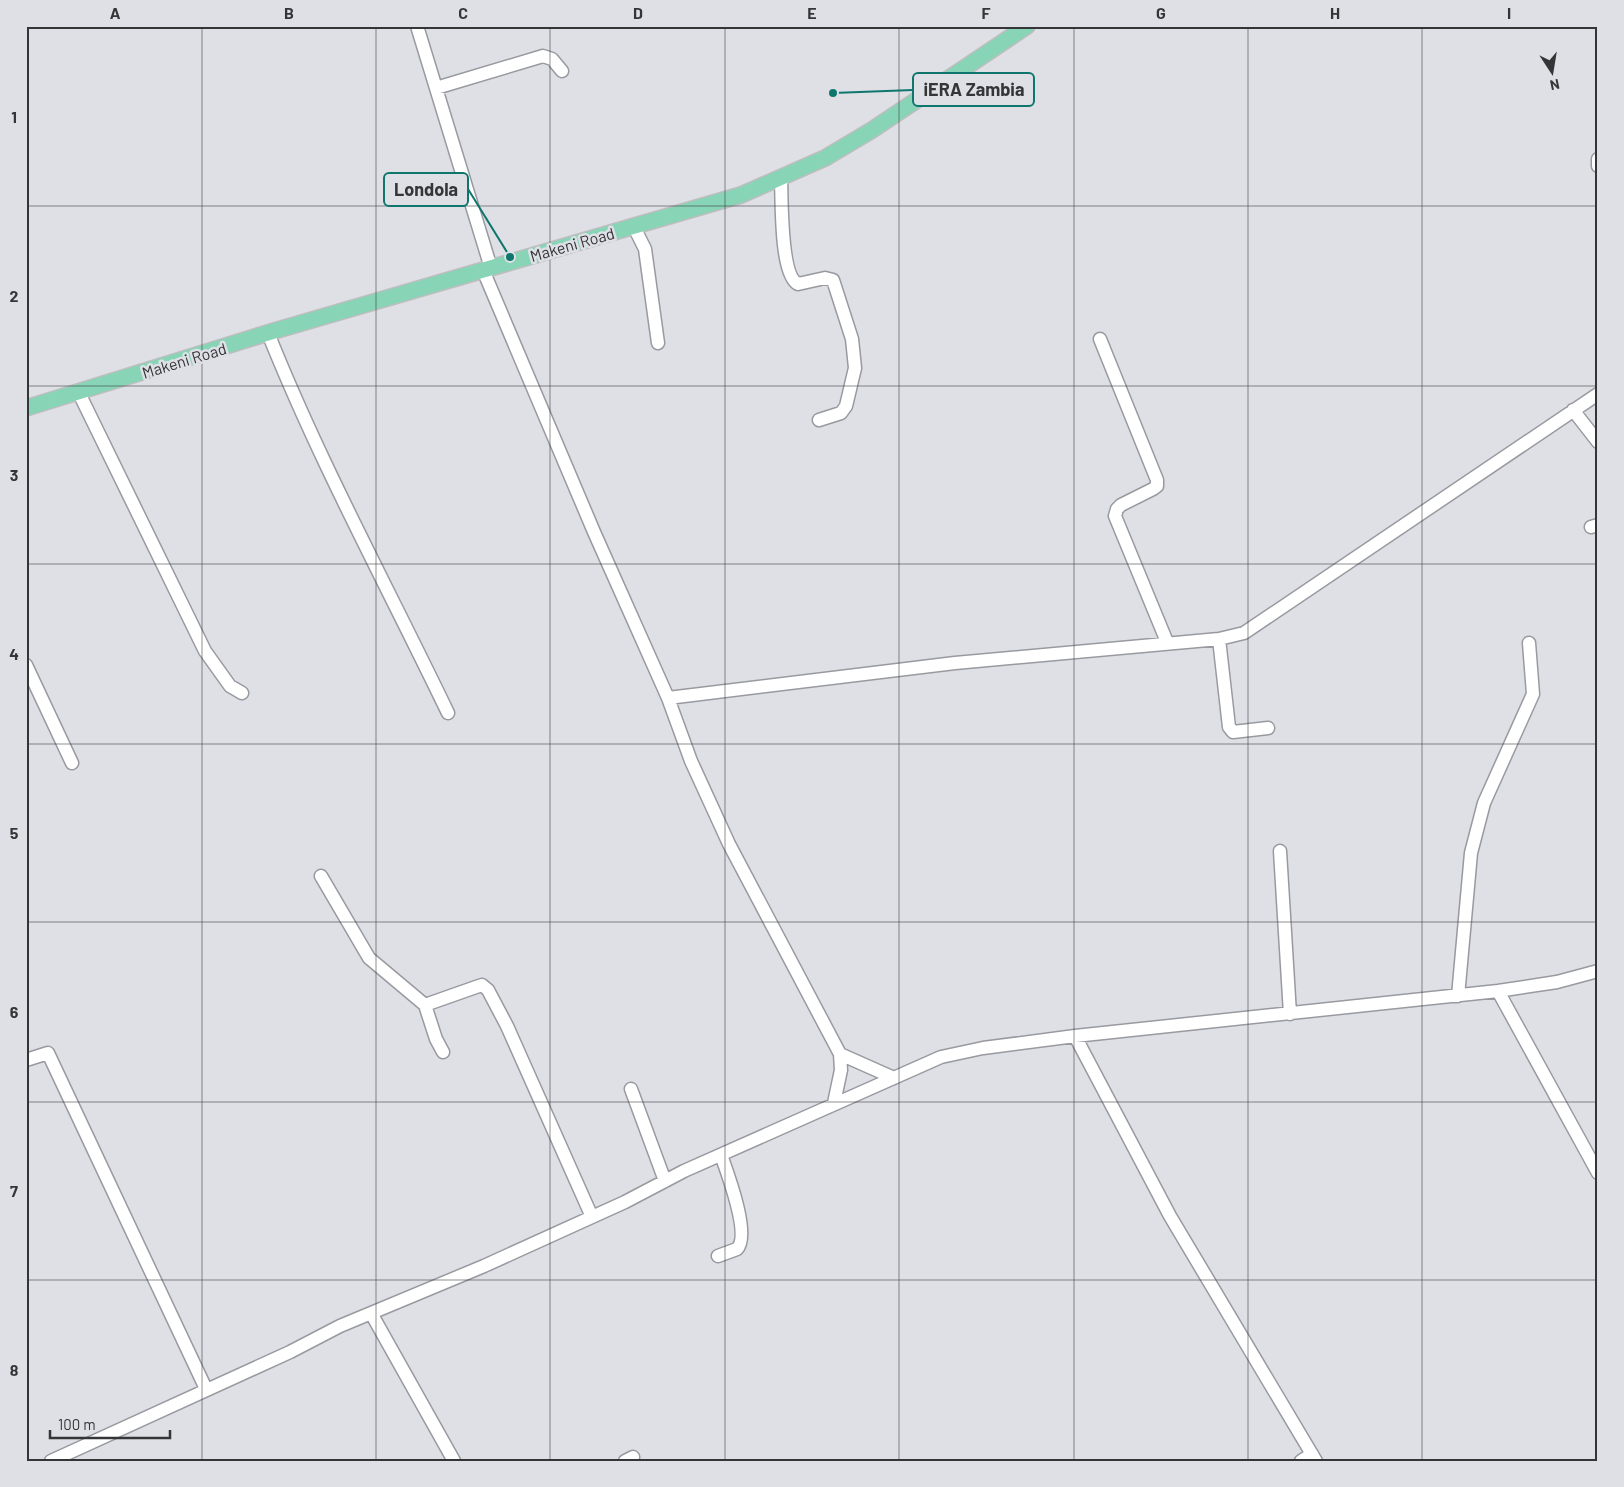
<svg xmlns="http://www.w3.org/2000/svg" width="1624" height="1487" viewBox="0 0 1624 1487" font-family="Barlow,sans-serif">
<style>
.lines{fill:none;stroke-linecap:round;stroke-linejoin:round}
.minor-casing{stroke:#989aa0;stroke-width:15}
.major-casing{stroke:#bebebf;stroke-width:18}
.minor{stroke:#fff;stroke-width:12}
.major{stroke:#88d4b6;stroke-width:15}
.grid{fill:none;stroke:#343537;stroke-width:1;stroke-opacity:0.55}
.labels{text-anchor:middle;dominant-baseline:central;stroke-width:5;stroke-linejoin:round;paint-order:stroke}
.street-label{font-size:16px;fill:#343537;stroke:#dee0e6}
.leader{fill:none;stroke:#0f766e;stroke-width:2}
.callout-dot{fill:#0f766e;stroke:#dee0e6;stroke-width:2}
.callout{fill:#dee0e6;stroke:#0f766e;stroke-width:2}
.callout-label{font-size:18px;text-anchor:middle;font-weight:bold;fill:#343537}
.neatline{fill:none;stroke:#343537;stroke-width:2}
.grid-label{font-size:16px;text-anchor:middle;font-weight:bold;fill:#343537}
</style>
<rect width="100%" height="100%" fill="#dee0e6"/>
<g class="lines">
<!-- minor casing -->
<g class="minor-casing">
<path id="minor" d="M417,26L491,268
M436,88L543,56L552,59L562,71
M1598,159V166
M781,179C782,200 780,275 798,284L825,278L833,280L852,339L855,368L846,406L841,413L819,420
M634,227L645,249L658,343
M483,270L594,532L668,698L691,761L729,844L840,1054L841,1070L834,1103
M268,333C320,463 387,586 448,713
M1100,339L1157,480V486L1153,489L1121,505L1117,509L1115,516L1167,642
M78,391L205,651L230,686L242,693
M1573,410L1598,442
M1591,527L1598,525
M1219,639L1229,727L1233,732L1268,728
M26,665L72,763
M668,698L955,663L1219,639L1244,633L1598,394
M1280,851L1290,1014
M321,876L369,958L425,1005L436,1039L443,1052
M1498,991L1598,1173
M1458,996L1471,853L1484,803L1533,694L1529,643
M425,1005L476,987L482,985L488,990L507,1026L592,1217
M1075,1036L1170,1216L1316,1461
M840,1054L894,1078
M26,1060L48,1053L206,1389
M631,1089L665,1181
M718,1256L737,1249C751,1235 727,1172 721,1155
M371,1313L454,1461
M51,1461L290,1352L340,1326L484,1266L625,1202L684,1171L941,1057L983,1048L1075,1036L1498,991L1557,982L1598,971
M625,1461L633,1457
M1301,1461L1312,1454"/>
</g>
<!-- major casing -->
<g class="major-casing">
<path id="major" d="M26,408L274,331L741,195L825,158L872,130L1027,26"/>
</g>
<!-- minor -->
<use href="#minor" class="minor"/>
<!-- major -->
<use href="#major" class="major"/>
</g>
<!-- grid -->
<path class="grid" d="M202,26V1461M376,26V1461M550,26V1461M725,26V1461M899,26V1461M1074,26V1461M1248,26V1461M1422,26V1461M26,206H1598M26,386H1598M26,564H1598M26,744H1598M26,922H1598M26,1102H1598M26,1280H1598"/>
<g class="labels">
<!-- street labels -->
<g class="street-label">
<text transform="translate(572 244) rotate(-16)">Makeni Road</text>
<text transform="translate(184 360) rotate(-17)">Makeni Road</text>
</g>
</g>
<!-- callouts -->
<path class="leader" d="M833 93L913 90M510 257L468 189"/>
<g class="callout-dot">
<circle cx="833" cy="93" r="5"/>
<circle cx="510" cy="257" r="5"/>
</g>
<g class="callout">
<rect x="913" y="73" width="121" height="33" rx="5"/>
<rect x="384" y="173" width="84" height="33" rx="5"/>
</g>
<g class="callout-label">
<text x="974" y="96">iERA Zambia</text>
<text x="426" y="196">Londola</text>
</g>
<!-- border -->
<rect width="1624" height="1487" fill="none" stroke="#dee0e6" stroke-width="55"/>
<!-- north arrow -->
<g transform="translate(1552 72) rotate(168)" stroke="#dee0e6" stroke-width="4" paint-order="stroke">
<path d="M0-4L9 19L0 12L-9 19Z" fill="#343537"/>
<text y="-8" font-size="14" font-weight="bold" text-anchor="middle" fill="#343537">N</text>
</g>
<!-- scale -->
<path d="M50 1430v8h120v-8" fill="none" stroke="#343537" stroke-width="2.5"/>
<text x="58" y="1430" font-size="15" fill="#343537" stroke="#dee0e6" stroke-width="4" paint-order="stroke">100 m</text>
<rect x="28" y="28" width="1568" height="1432" class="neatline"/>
<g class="grid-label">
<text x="115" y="19">A</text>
<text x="289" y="19">B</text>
<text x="463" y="19">C</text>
<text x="638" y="19">D</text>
<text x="812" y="19">E</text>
<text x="986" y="19">F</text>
<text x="1161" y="19">G</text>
<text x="1335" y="19">H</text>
<text x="1509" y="19">I</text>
<text x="14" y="123">1</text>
<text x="14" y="302">2</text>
<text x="14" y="481">3</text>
<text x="14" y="660">4</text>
<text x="14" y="839">5</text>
<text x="14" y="1018">6</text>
<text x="14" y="1197">7</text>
<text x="14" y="1376">8</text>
</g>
</svg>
